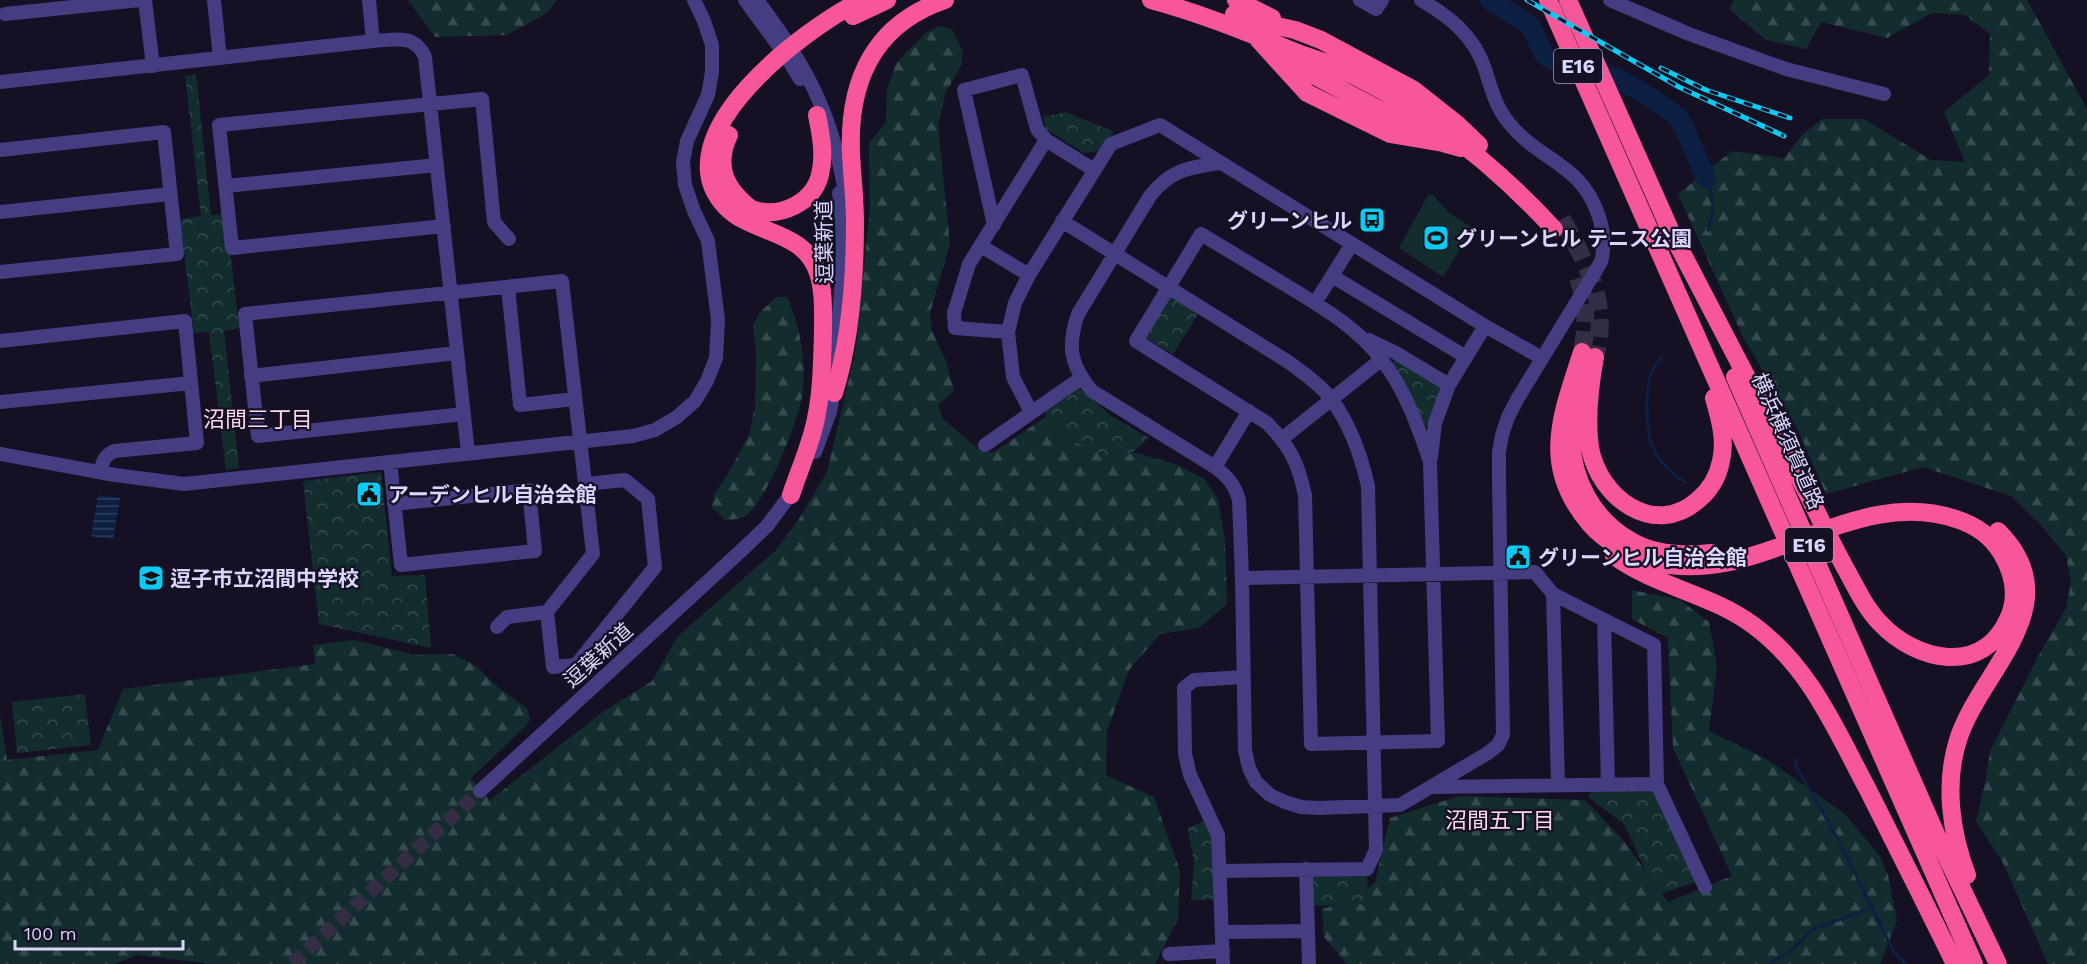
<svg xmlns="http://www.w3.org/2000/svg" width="2087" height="964" viewBox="0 0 2087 964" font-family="'Work Sans','Noto Sans JP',sans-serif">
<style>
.forest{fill:url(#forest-firs)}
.park{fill:url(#park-crowns)}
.pitch{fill:#132d2e}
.water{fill:url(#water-rules)}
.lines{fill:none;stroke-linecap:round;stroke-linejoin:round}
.stream{stroke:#0e1f44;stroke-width:3}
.river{stroke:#0e1f44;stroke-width:20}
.minor-tunnel{stroke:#332e45;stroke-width:14;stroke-dasharray:14 7;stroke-linecap:butt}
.highway-tunnel{stroke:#332e45;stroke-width:18;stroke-dasharray:18 9;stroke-linecap:butt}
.minor{stroke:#443d81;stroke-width:14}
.highway{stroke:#f75698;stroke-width:18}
.rail-casing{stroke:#0ccbf2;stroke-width:5}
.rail{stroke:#151024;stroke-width:3;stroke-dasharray:9;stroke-linecap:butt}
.labels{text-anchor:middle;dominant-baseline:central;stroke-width:4.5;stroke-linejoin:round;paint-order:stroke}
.shield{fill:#151024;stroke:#a09abc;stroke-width:1.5}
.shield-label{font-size:20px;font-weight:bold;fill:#dcd5fd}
.poi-label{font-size:21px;font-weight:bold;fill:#dcd5fd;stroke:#151024;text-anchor:start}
.street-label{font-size:21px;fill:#dcd5fd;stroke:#151024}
.neighbourhood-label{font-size:22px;fill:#fdd7ec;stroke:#151024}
</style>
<defs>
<pattern id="forest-firs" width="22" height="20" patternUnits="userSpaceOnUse" patternTransform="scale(1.5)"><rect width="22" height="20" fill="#132d2e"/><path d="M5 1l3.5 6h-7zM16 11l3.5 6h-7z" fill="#354b4d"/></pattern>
<pattern id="park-crowns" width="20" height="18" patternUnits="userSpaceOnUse" patternTransform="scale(1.5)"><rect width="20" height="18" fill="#132d2e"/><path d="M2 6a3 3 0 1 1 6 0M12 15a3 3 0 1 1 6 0" fill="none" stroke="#354b4d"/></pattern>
<pattern id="water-rules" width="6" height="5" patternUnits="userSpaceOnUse" patternTransform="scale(1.5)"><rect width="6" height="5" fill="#0e1f44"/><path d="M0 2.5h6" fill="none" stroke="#303f60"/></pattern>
</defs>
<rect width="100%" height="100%" fill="#151024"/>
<!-- forest -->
<path class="forest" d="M408,0H557L547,13L507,35L435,37Z
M1734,0H2027L2087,109V964H2048L2003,863L1976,821L1986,779L1990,751L2040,653L2066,608L2071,582L2066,556L2041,525L2011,496L1923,467L1826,494L1796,426L1743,337L1678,194L1732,151L1784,158L1802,135L1822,119H1864L1931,160L1965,162L1944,112L1989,75L1990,34L1965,15L1932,13L1887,38L1821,22L1806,49L1766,40L1729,9Z
M939,26L952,29L963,52L961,66L946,92L938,125L950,244L930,313L932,331L946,361L954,391L938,405L943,419L981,451L994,452L1053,412L1086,439L1175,464L1204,479L1218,499L1225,541L1227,604L1199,628L1160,634L1129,670L1107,731L1106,775L1154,797L1180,871L1178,919L1155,964H213L137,955L115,964H0V716L7,760L98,750L123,689L315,664L313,645L354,640L414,655L453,654L476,666L501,690L527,708L530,720L525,727L471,778L490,800L604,711L652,681L678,636L776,550L801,516L827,472L855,354L870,209L869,143L886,122L887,90L896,63L926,33Z
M777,297H787C800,326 806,359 803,391C799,420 769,496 747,515C742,520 732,519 725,520L712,507L714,494L726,477L749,435L755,406L756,353L753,326L760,312Z
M1632,590L1680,600L1709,622L1717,667L1709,731L1768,760L1845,814L1879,855L1888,875L1897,921L1880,964H1347L1324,937L1322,909L1359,898L1375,882L1390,818L1459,796L1585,800L1622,839L1668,902L1732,876L1673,748L1668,638L1632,619Z"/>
<!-- park -->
<path class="park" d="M196,74L211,215L226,214L239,328L224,331L239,468L226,470L209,332L194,333L180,219L201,216L185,76Z
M1066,112L1114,132L1098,151L1084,153L1046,129L1043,117Z
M1171,293L1200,311L1173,354L1144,337Z
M1395,359L1443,386L1431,425L1424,426L1392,364Z
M1078,387L1110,415L1149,438L1122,461L1056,435L1044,411Z
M381,472L392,576L425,575L431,648L319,624L303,481Z
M85,694L91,745L17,753L12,702Z
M1592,790L1654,791L1696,882L1657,895L1624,824L1588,797Z
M1204,821L1211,834L1216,899L1191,900L1194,862L1188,828Z
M1367,874L1368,904L1313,906L1312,876Z"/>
<!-- pitch -->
<path class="pitch" d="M1429,193L1434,196L1449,213L1473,228L1443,277L1399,248Z"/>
<!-- water -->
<path class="water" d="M98,495L120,498L113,540L91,536Z"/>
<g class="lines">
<!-- stream -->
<path class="stream" d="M1706,178C1715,200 1715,207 1708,230
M1661,358C1657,363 1653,368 1651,374C1645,389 1646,433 1653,448C1659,462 1673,474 1685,482
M1795,759L1797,768L1838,839L1894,952L1906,964
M1769,964L1792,950L1813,929L1871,908"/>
<!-- river -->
<path class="river" d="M1490,0L1531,26L1543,53L1549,58L1566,66L1614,77L1640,91L1677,116L1683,125L1706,178"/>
<!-- minor-tunnel -->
<path class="minor-tunnel" d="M292,964L480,791"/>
<!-- highway-tunnel -->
<path class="highway-tunnel" d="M1562,219C1587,264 1610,304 1595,357
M1578,278C1587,303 1587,326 1582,352"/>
<!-- minor -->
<path class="minor" d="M145,0L153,66
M214,0L220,58
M369,0L373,41
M745,0L786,56L800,79
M757,0C807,66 835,118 846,201
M1360,0L1376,9L1382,0
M1610,0L1689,34L1786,69L1884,94
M5,14L140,0
M0,82L373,41C395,40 414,33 425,57L468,453
M0,150L164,132L177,254L0,272
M1221,163C1189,167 1170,170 1150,196L1078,314C1067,346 1070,365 1092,391L1215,467C1228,477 1235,485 1239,500L1242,578L1245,750L1249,768L1256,782L1270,795L1285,802L1301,807L1318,808L1400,805L1488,753L1498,745L1503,735L1499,480V452L1502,435L1508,417L1518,398L1601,262C1605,246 1604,232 1599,217C1582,163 1539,161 1509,123C1496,108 1491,88 1485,69C1474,36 1450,17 1421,0
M226,186L437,165
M0,212L170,194
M1062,221L1290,363C1304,374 1321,385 1332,400C1351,426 1361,455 1368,486L1376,850L1367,869L1220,871
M994,225L964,90L1022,75L1037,129L1046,140L1094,170
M444,226L232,248L219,125L482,99L494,222L509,239
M1201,234C1229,251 1256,267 1284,284C1318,305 1356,326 1381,359C1405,389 1418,426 1430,462L1438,741L1311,744L1305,495C1298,463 1290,446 1267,423L1136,341Z
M981,246L1029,275
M1332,276L1466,357
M508,287L520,405L575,399
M1315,303L1352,244
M1008,332L955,328L954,313L969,264L1046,140
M1369,340L1396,353L1449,385
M0,341L185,321L197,443L114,451C104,456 102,462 101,472
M251,376L457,353
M828,389C839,329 848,253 839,193
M0,402L191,383
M1031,412L1013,377L1008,332L1015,303L1029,275L1111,144L1160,125L1485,326L1542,358
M464,414L258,436L245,314L562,281C572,372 582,463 593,554L547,612L553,667L576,665L655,567L648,499L625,480L585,484
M1283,438L1382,359
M985,445L1081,378
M815,452L830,412L835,384
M0,454L115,475L184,484L633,436L655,430L677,417L695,401L707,381L716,358L718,320L708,241L694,211L685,185L683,162L687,141L708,95L712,72V45L704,21L694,0
M1431,458L1435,423L1449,385L1485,326
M390,462L401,565L535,551L529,490L394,504
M1215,467L1249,411
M1242,578L1535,572L1553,594L1654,645L1657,784L1705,887
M1553,594L1558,785
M1604,620L1608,785
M497,627L507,617L547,612
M1433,787L1657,784
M480,791L744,548L767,526L796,487
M1306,869L1309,964
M1222,932L1308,931
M1169,954L1223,951
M1223,964L1218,835L1190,775L1185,754L1184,688L1194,680L1244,677"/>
<!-- highway -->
<path class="highway" d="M1151,0C1200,13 1246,32 1293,51C1305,56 1319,60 1331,65C1416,102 1492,162 1554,229
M1236,0L1272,18
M1548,0L1974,964
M1568,0L1672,234
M1234,14L1254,21L1295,30L1321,40L1414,90L1457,124L1479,145
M853,16L887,0
M1257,38L1307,93L1390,134L1443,143L1461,148
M1283,53L1302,69L1431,137
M729,135C718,158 721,181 740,199C744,203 749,208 754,210C782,218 813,202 820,175C825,155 821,135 817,115
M1582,352C1561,417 1540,466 1590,524C1606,542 1629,554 1651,561C1757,591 1852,483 1956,519C1975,525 1992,537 2002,554C2013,573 2018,596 2009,617C1983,677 1916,662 1879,622C1866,608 1857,590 1848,573C1833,546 1820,518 1806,491C1760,402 1714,313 1667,224
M1595,357C1590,384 1586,420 1590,448C1599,497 1654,539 1698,500C1710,490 1718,477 1721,461C1726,440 1720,419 1714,398
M1591,377C1582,394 1574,413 1572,433C1569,476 1593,520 1631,541C1655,555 1684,556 1711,553
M1735,377L1940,843L1998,964
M834,393C851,339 855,278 855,222C855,199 852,176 851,153C848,81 874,24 945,0
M791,495C798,474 807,453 813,431C822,398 822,365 823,331C823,312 824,291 818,273C804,229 752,235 725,206C660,135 807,27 862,0
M1614,556C1657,587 1711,594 1753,625C1810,667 1835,728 1867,788C1897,847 1926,905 1955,964
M1967,875C1951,833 1944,784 1958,740C1980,670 2072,605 1998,531"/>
<!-- rail casing -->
<g class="rail-casing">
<path id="rail" d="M1527,0L1679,87L1784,136
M1661,68L1706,90L1790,118"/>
</g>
<!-- rail -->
<use href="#rail" class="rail"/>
</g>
<!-- icons -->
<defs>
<g id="bus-square" transform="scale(1.35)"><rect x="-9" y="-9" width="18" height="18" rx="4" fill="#0ccbf2" stroke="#151024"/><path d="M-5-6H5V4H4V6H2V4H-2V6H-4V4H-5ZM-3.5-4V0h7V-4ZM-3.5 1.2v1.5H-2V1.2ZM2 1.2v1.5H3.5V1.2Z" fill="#111"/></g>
<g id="stadium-square" transform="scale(1.35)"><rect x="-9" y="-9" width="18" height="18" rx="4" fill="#0ccbf2" stroke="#151024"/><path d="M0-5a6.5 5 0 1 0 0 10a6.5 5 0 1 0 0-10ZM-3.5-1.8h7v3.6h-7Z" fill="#111"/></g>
<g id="civic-square" transform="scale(1.35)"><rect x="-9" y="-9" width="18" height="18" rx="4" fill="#0ccbf2" stroke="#151024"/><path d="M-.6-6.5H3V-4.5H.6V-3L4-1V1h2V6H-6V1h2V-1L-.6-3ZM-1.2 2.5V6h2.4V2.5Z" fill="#111"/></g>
<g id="school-square" transform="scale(1.35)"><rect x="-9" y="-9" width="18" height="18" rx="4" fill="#0ccbf2" stroke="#151024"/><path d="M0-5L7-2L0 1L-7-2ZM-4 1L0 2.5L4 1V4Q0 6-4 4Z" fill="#111"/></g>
</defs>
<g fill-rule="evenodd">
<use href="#bus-square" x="1372" y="220"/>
<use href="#stadium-square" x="1436" y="238"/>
<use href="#civic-square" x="369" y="494"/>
<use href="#civic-square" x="1518" y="557"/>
<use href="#school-square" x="151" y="578"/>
</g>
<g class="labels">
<!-- shield labels -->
<g class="shield">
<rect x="1554" y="49" width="48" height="34" rx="4.5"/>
<rect x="1785" y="528" width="48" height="34" rx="4.5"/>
</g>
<g class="shield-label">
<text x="1578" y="66">E16</text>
<text x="1809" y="545">E16</text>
</g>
<!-- poi labels -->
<g class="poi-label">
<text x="1352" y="220" text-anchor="end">グリーンヒル</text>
<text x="1456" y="238">グリーンヒル テニス公園</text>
<text x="388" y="494">アーデンヒル自治会館</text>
<text x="1538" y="557">グリーンヒル自治会館</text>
<text x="170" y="578">逗子市立沼間中学校</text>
</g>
<!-- street labels -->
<g class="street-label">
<text transform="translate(824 242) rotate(-91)">逗葉新道</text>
<text transform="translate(1788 441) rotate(66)">横浜横須賀道路</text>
<text transform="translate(598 655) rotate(-42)">逗葉新道</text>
</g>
<!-- neighbourhood labels -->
<g class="neighbourhood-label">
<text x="258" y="419">沼間三丁目</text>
<text x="1500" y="820">沼間五丁目</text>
</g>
</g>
<!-- scale -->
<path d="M15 940v9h168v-9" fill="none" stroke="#dcd5fd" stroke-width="3"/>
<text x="24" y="940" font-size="18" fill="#dcd5fd" stroke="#151024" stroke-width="4.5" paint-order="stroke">100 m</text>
</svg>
